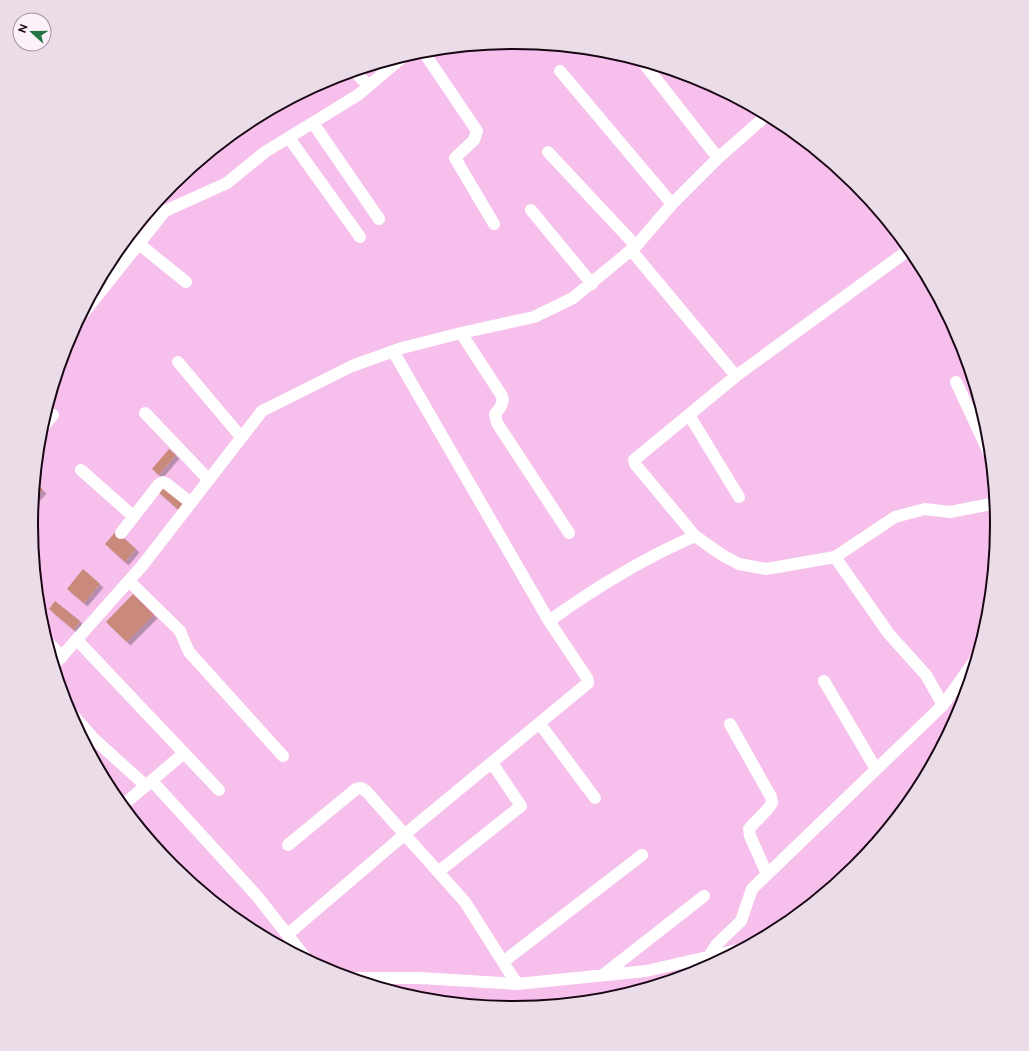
<svg xmlns="http://www.w3.org/2000/svg" width="1029" height="1051" viewBox="0 0 1029 1051" font-family="Raleway,sans-serif">
<style>
.building{fill:#c98a7c;filter:url(#shadow)}
.lines{fill:none;stroke-linecap:round;stroke-linejoin:round}
.minor{stroke:#fff;stroke-width:12}
.rim{fill:none;stroke:#180615;stroke-width:2}
</style>
<defs>
<filter id="shadow"><feDropShadow dx="3.5" dy="3.5" stdDeviation="0" flood-color="#0004"/></filter>
</defs>
<rect width="100%" height="100%" fill="#f7bfeb"/>
<!-- building -->
<path class="building" d="M169,449L176,455L159,475L152,469Z
M35,483L43,490L35,499L34,497Z
M161,483L187,507L182,513L155,489Z
M116,531L136,549L125,562L105,544Z
M83,569L100,584L84,603L67,589Z
M133,594L154,615L127,642L106,622Z
M55,601L80,621L74,630L49,609Z"/>
<g class="lines">
<!-- minor -->
<path class="minor" d="M423,51L477,131L474,140L455,158L494,224
M642,61L718,158
M354,71L368,85
M560,71L672,204
M313,123L379,219
M289,138L360,237
M548,152L636,246
M531,210L592,284
M139,244L186,282
M631,250L736,376
M81,316L165,211L227,183L265,152L358,95L404,56
M461,333L502,396C504,404 500,408 495,414L497,423L569,533
M178,362L241,437
M956,382L991,457
M145,413L209,480
M689,415L739,497
M41,429L53,415
M81,470L133,516
M121,533L159,484L163,482L167,484L191,503
M835,557L766,569L739,564L722,555L695,536L635,464L634,460L736,376L910,249
M129,581L180,631L189,652L283,756
M549,621C595,588 644,558 695,536
M77,640L219,790
M47,641L62,657
M54,665L142,566L262,411L352,366L402,348L461,333L534,317L573,298L636,246L672,204L718,158L767,115
M824,681L876,769
M943,705L926,675L889,634L835,557L895,517L925,509L950,512L996,503
M67,708L93,738L146,786
M540,724L595,798
M730,724L771,797L772,803C766,813 756,820 749,829L750,836L767,874
M152,781L257,896L308,961
M122,806L184,753
M288,845L356,789L361,788L366,791L465,902L517,984
M438,872L521,806L492,763
M288,934L404,835L588,683L587,678L549,621L393,351
M709,956L717,944L741,921L752,889L943,705L978,656
M503,962L642,855
M603,975L704,896
M348,978H420L517,984L646,971L742,949"/>
</g>
<!-- crop -->
<path d="M0 0H1029V1051H0ZM38 525a476 476 0 1 1 952 0a476 476 0 1 1-952 0Z" fill="#eadde7" fill-rule="evenodd"/>
<path class="rim" d="M38 525a476 476 0 1 1 952 0a476 476 0 1 1-952 0Z"/>
<!-- north arrow -->
<g transform="translate(32 32) rotate(291)"><circle r="19" fill="#fcf0f9" stroke="#a1929e"/>
<path d="M0-3L7 15L0 10L-7 15Z" fill="#247445"/>
<text y="-6" font-size="11" font-weight="bold" text-anchor="middle" fill="#180615">N</text>
</g>
</svg>
